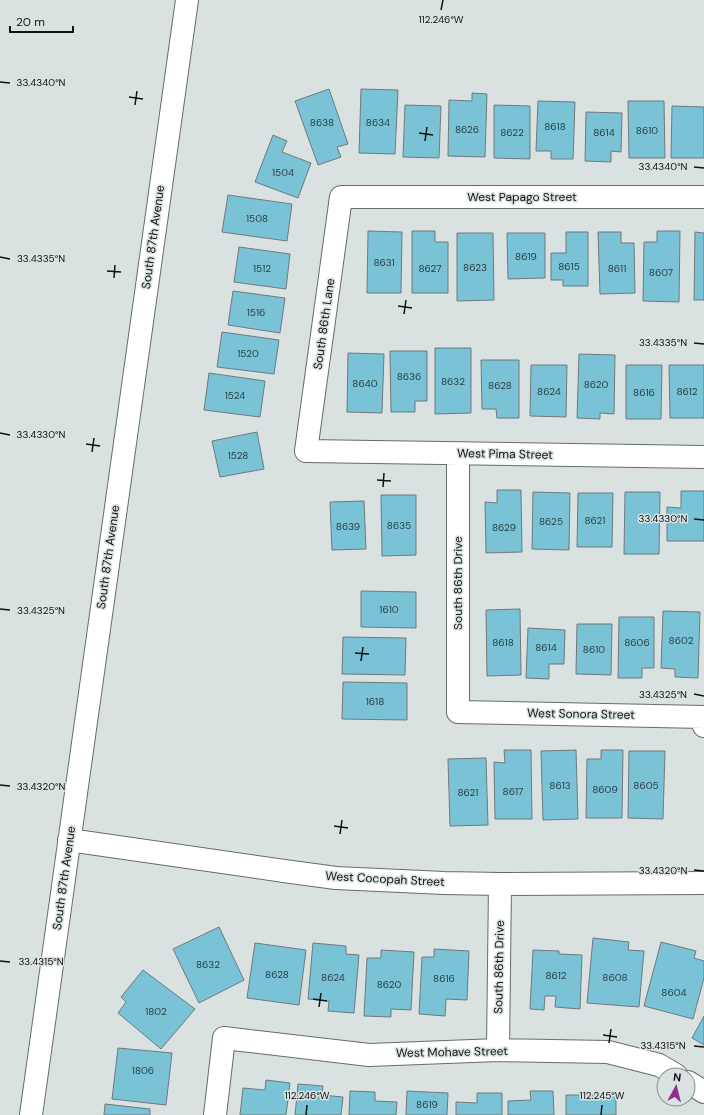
<svg xmlns="http://www.w3.org/2000/svg" width="704" height="1115" viewBox="0 0 704 1115" font-family="'DM Sans',sans-serif">
<style>
.building{fill:#7ac2d6;stroke:#71797b}
.lines{fill:none;stroke-linecap:round;stroke-linejoin:round}
.minor-casing{stroke:#656d6c;stroke-width:24}
.tertiary-casing{stroke:#656d6c;stroke-width:24}
.minor{stroke:#fff;stroke-width:22}
.tertiary{stroke:#fff;stroke-width:22}
.ticks{fill:none;stroke:#101312;stroke-width:1.5}
.labels{text-anchor:middle;dominant-baseline:central;stroke-width:3;stroke-linejoin:round;paint-order:stroke}
.number-label{font-size:10px;fill:#2a3f43}
.street-label{font-size:12px;fill:#101312;stroke:#d9e2e1}
.ticks-label{font-size:10px;text-anchor:middle;fill:#101312;stroke:#d9e2e1;stroke-width:3;stroke-linejoin:round;paint-order:stroke}
</style>
<rect width="100%" height="100%" fill="#d9e2e1"/>
<!-- building -->
<path class="building" d="M329,89L348,144L337,147L341,157L318,165L295,101Z
M361,89L398,90L395,154L359,153Z
M472,93L487,94L485,157L448,156L449,100L472,101Z
M538,101L575,102L573,159H551V151H536Z
M628,101H664L665,158H629Z
M405,105L441,106L439,158L403,157Z
M494,105L530,106V159L494,158Z
M672,106L704,107V158H671Z
M586,112L622,113L621,152L611,151V162L585,161Z
M273,135L287,141L282,152L311,163L298,198L255,182Z
M228,195L292,204L287,241L222,232Z
M368,231L402,232L401,293H367Z
M412,231H435V242H448V293H412Z
M657,231H680L679,302L643,301L644,242H657Z
M566,232H588V286H563V280H551V253H566Z
M598,232H621V243H634L635,293L600,294Z
M695,232L704,233V300H694Z
M457,233H493L494,300L457,301Z
M507,233H545V278L508,279Z
M239,247L290,254L286,289L234,282Z
M233,291L285,298L280,333L228,325Z
M222,332L279,340L274,374L217,367Z
M435,348H471V413L435,414Z
M390,351H427V401H415V412H391Z
M348,353L384,354L382,413L347,412Z
M579,354L615,355L614,414L600,413V419L577,418Z
M481,360H519V418H497L496,409H482Z
M531,365H567L566,417L530,416Z
M626,365H662L661,419H626Z
M669,365H704V418H670Z
M209,373L265,381L260,417L204,410Z
M257,432L264,469L220,477L212,441Z
M497,490H521L522,552L486,553L485,502L497,503Z
M681,491H704V541H667V507L681,508Z
M533,492L570,493L569,550L532,549Z
M625,492H660L659,554H624Z
M578,493H613L612,547H577Z
M381,495H416V555L382,556Z
M364,501L366,549L332,550L330,502Z
M361,591L416,592V628L361,627Z
M520,609L521,675L487,676L486,610Z
M663,611L700,612L698,678L675,677V669L661,668Z
M619,617H654V668H642V678H618Z
M577,624H612L611,675L576,674Z
M528,628L565,630L564,664H549V679L526,678Z
M343,637L406,638L405,675L342,674Z
M343,682L407,683V720L342,719Z
M504,750H531L532,819H495L494,762L505,763Z
M576,750L578,819L543,820L541,751Z
M601,750H623L622,818H586L587,759H601Z
M629,751H665L663,819L628,818Z
M486,758L488,825L450,826L448,759Z
M219,927L244,980L199,1003L173,949Z
M593,938L629,942L628,950L644,951L639,1007L587,1003Z
M661,942L696,951L694,958L704,961V978L693,1019L644,1006Z
M255,943L306,950L299,1005L247,998Z
M313,943L346,946V954L359,955L354,1013L328,1011L329,1001L308,999Z
M434,949L469,951L467,1000L446,999L445,1016L419,1014L422,957H434Z
M381,950L414,952L411,1010L391,1009V1017L364,1016L367,958H381Z
M533,950L559,951V954L582,955L580,1009L555,1007L556,996H545L544,1010L530,1009Z
M143,970L195,1009L161,1049L118,1013L126,1002L121,997Z
M704,1016V1045L692,1038Z
M118,1048L172,1053L166,1105L112,1099Z
M266,1080L290,1083L286,1115H240L243,1088L265,1090Z
M298,1084L323,1086L322,1095L343,1097L341,1115H295Z
M350,1091L375,1092V1101L397,1102L396,1115H349Z
M407,1091L448,1093L447,1115H406Z
M530,1091H553L554,1115H508V1101L531,1100Z
M477,1093H502V1115H456V1102L477,1103Z
M566,1095H616V1115H566Z
M105,1104L150,1109V1115H104Z"/>
<g class="lines">
<!-- minor casing -->
<g class="minor-casing">
<path id="minor" d="M704,197H341L306,451L704,457
M458,454V712L704,717V726
M498,1050L500,884
M688,1082L704,1092
M215,1115L224,1038L369,1055L498,1050L608,1052L659,1065L676,1075"/>
</g>
<!-- tertiary casing -->
<g class="tertiary-casing">
<path id="tertiary" d="M69,840L284,871L336,878L444,883L500,884L704,883
M31,1115L187,0"/>
</g>
<!-- minor -->
<use href="#minor" class="minor"/>
<!-- tertiary -->
<use href="#tertiary" class="tertiary"/>
</g>
<!-- ticks -->
<path class="ticks" d="M441,10L443,0M0,82L10,83M129,97L143,99M135,105L137,91M419,133L433,135M425,141L427,127M694,167L704,168M0,257L10,259M107,271L121,272M114,278L115,265M398,306L412,308M404,314L406,300M694,343L704,344M0,433L10,435M86,444L100,446M92,452L94,438M377,480L391,481M383,487L384,473M694,519L704,520M0,609L10,610M355,653L369,654M361,661L363,647M694,694L704,696M0,785L10,786M334,826L348,828M340,834L342,820M694,870L704,871M0,961L10,962M313,999L327,1001M319,1007L321,993M603,1035L617,1037M609,1043L611,1029M694,1046L704,1047M306,1115L307,1105M601,1115L602,1105"/>
<g class="labels">
<!-- number labels -->
<g class="number-label">
<text x="322" y="122">8638</text>
<text x="378" y="122">8634</text>
<text x="555" y="126">8618</text>
<text x="467" y="129">8626</text>
<text x="647" y="130">8610</text>
<text x="512" y="132">8622</text>
<text x="604" y="132">8614</text>
<text x="283" y="172">1504</text>
<text x="257" y="218">1508</text>
<text x="526" y="256">8619</text>
<text x="384" y="262">8631</text>
<text x="569" y="266">8615</text>
<text x="475" y="267">8623</text>
<text x="262" y="268">1512</text>
<text x="430" y="268">8627</text>
<text x="617" y="268">8611</text>
<text x="661" y="272">8607</text>
<text x="256" y="312">1516</text>
<text x="248" y="353">1520</text>
<text x="409" y="376">8636</text>
<text x="453" y="381">8632</text>
<text x="365" y="383">8640</text>
<text x="596" y="384">8620</text>
<text x="500" y="385">8628</text>
<text x="549" y="391">8624</text>
<text x="687" y="391">8612</text>
<text x="644" y="392">8616</text>
<text x="235" y="395">1524</text>
<text x="238" y="455">1528</text>
<text x="595" y="520">8621</text>
<text x="551" y="521">8625</text>
<text x="399" y="525">8635</text>
<text x="348" y="526">8639</text>
<text x="504" y="527">8629</text>
<text x="389" y="609">1610</text>
<text x="681" y="640">8602</text>
<text x="503" y="642">8618</text>
<text x="637" y="642">8606</text>
<text x="546" y="647">8614</text>
<text x="594" y="649">8610</text>
<text x="375" y="701">1618</text>
<text x="560" y="785">8613</text>
<text x="646" y="785">8605</text>
<text x="605" y="789">8609</text>
<text x="513" y="791">8617</text>
<text x="468" y="792">8621</text>
<text x="208" y="964">8632</text>
<text x="277" y="974">8628</text>
<text x="556" y="975">8612</text>
<text x="333" y="977">8624</text>
<text x="615" y="977">8608</text>
<text x="444" y="978">8616</text>
<text x="389" y="984">8620</text>
<text x="674" y="992">8604</text>
<text x="156" y="1011">1802</text>
<text x="143" y="1070">1806</text>
<text x="427" y="1104">8619</text>
</g>
<!-- street labels -->
<g class="street-label">
<text x="522" y="197">West Papago Street</text>
<text transform="translate(153 237) rotate(-82)">South 87th Avenue</text>
<text transform="translate(324 324) rotate(-82)">South 86th Lane</text>
<text transform="translate(505 454) rotate(1)">West Pima Street</text>
<text transform="translate(108 557) rotate(-82)">South 87th Avenue</text>
<text transform="translate(458 583) rotate(-90)">South 86th Drive</text>
<text transform="translate(581 714) rotate(1)">West Sonora Street</text>
<text transform="translate(64 878) rotate(-82)">South 87th Avenue</text>
<text transform="translate(385 879) rotate(3)">West Cocopah Street</text>
<text transform="translate(499 967) rotate(-89)">South 86th Drive</text>
<text transform="translate(452 1052) rotate(-1)">West Mohave Street</text>
</g>
</g>
<g class="ticks-label">
<text x="441" y="23">112.246°W</text>
<text x="41" y="86">33.4340°N</text>
<text x="663" y="170">33.4340°N</text>
<text x="41" y="262">33.4335°N</text>
<text x="663" y="346">33.4335°N</text>
<text x="41" y="438">33.4330°N</text>
<text x="663" y="522">33.4330°N</text>
<text x="41" y="614">33.4325°N</text>
<text x="663" y="698">33.4325°N</text>
<text x="41" y="790">33.4320°N</text>
<text x="663" y="874">33.4320°N</text>
<text x="41" y="965">33.4315°N</text>
<text x="663" y="1049">33.4315°N</text>
<text x="307" y="1099">112.246°W</text>
<text x="602" y="1099">112.245°W</text>
</g>
<!-- north arrow -->
<g transform="translate(676 1087) rotate(7)"><circle r="19" fill="#d9e2e1" stroke="#898f8e"/>
<path d="M0-3L7 15L0 10L-7 15Z" fill="#932c91"/>
<text y="-6" font-size="11" font-weight="bold" text-anchor="middle" fill="#101312">N</text>
</g>
<!-- scale -->
<path d="M10 26v6h63v-6" fill="none" stroke="#101312" stroke-width="2"/>
<text x="16" y="26" font-size="12" fill="#101312" stroke="#d9e2e1" stroke-width="3" paint-order="stroke">20 m</text>
</svg>
